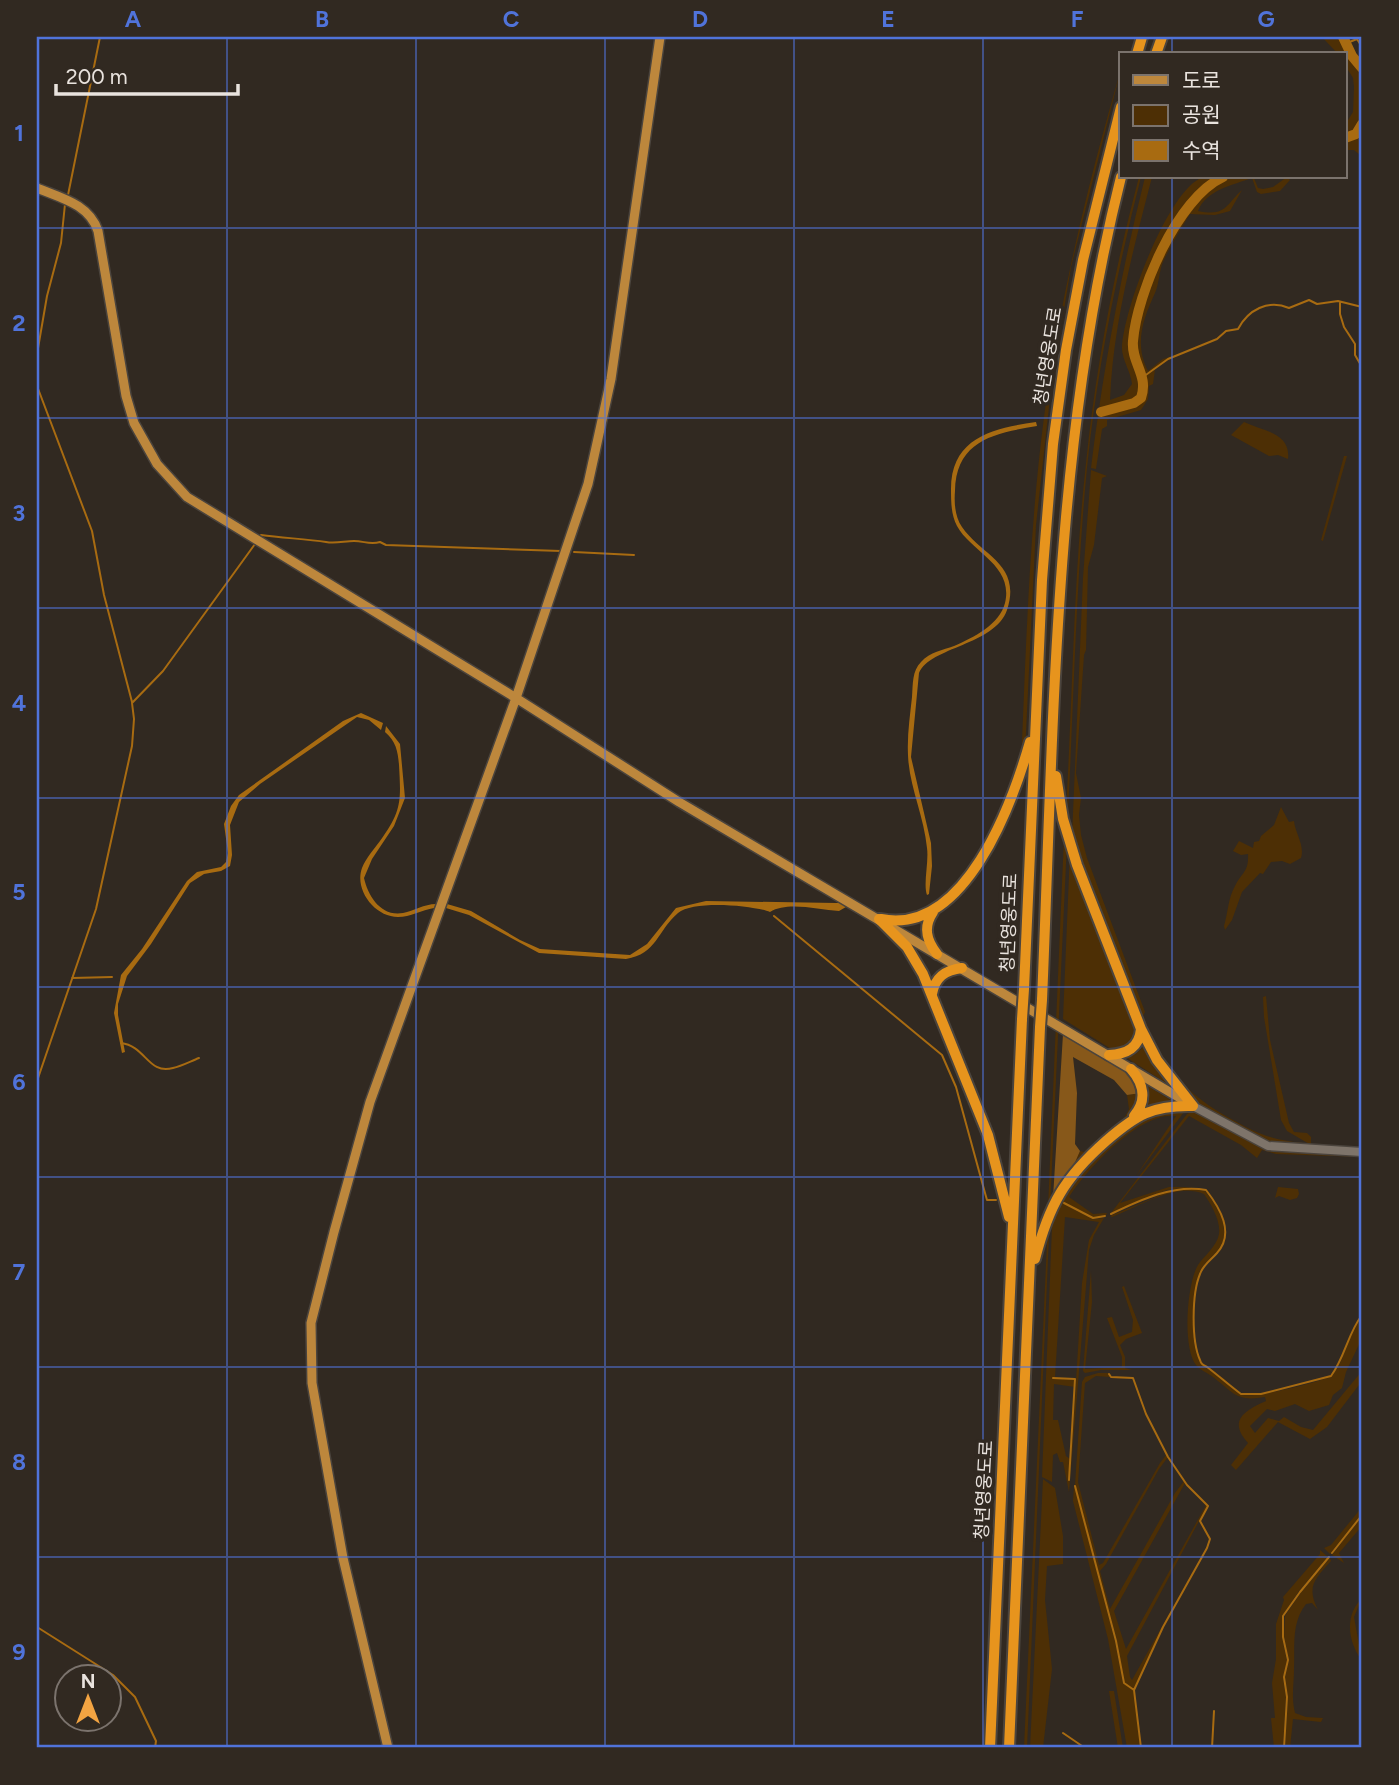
<svg xmlns="http://www.w3.org/2000/svg" width="1399" height="1785" viewBox="0 0 1399 1785" font-family="Figtree,'Noto Sans KR',sans-serif">
<style>
.green{fill:#4d2f05;fill-rule:evenodd}
.forest{fill:#87581a}
.water{fill:#a86b11}
.lines{fill:none;stroke-linecap:round;stroke-linejoin:round}
.stream{stroke:#a86b11;stroke-width:2}
.river{stroke:#a86b11;stroke-width:10}
.secondary-casing{stroke:#4b443d;stroke-width:11}
.primary-casing{stroke:#4b443d;stroke-width:12}
.highway-casing{stroke:#4b443d;stroke-width:14}
.secondary{stroke:#7e746a;stroke-width:8}
.primary{stroke:#bd873c;stroke-width:9}
.highway{stroke:#e7941d;stroke-width:10}
.highway-bridge-casing{stroke:#4b443d;stroke-width:14;stroke-linecap:butt}
.highway-bridge{stroke:#e7941d;stroke-width:10}
.grid{fill:none;stroke:#5073da;stroke-width:2;stroke-opacity:0.55}
.labels{text-anchor:middle;dominant-baseline:central;stroke-width:7;stroke-linejoin:round;paint-order:stroke}
.street-label{font-size:18px;fill:#e9e3de;stroke:#312921}
.neatline{fill:none;stroke:#5073da;stroke-width:2.5}
.grid-label{font-size:23px;text-anchor:middle;font-weight:bold;fill:#5073da}
</style>
<rect width="100%" height="100%" fill="#312921"/>
<!-- green -->
<path class="green" d="M1322,37H1342L1351,57L1362,70C1362,92 1371,129 1345,137V125L1353,112L1354,87L1353,78L1345,65V54H1338Z
M1121,69L1071,267L1051,389L1036,525L1025,753L1021,767C1026,650 1029,533 1044,417C1060,298 1088,183 1121,69Z
M1362,127L1360,155L1354,150H1345V140L1356,135Z
M1139,177H1141C1117,272 1097,370 1087,468C1076,582 1074,697 1068,812L1067,792C1073,682 1074,572 1086,463C1096,367 1114,271 1139,177Z
M1145,177H1152C1133,251 1113,324 1110,400L1124,395L1132,384C1131,372 1122,360 1122,348C1123,311 1166,196 1199,179C1205,175 1213,177 1220,177C1179,197 1130,301 1132,346C1132,365 1147,378 1141,398L1134,403L1101,413L1139,402L1146,387L1144,377L1155,370L1153,384L1149,386L1148,399L1141,410L1107,420V426L1102,429L1096,469L1091,468C1103,370 1121,273 1145,177Z
M1230,177H1257L1254,178L1258,188L1263,189L1273,187L1287,177L1290,180L1280,191L1261,194L1257,192L1252,178C1233,185 1206,190 1198,211C1227,217 1226,204 1242,190L1230,211L1215,215L1190,214C1181,229 1170,246 1163,262C1159,271 1159,284 1155,293C1143,319 1134,344 1148,371L1163,359L1174,356L1143,375C1140,366 1134,354 1134,344C1135,297 1182,192 1230,177Z
M1244,422C1262,431 1291,432 1288,459L1278,455L1269,456L1231,435Z
M1344,456H1347L1323,541L1321,540Z
M1091,470L1107,476L1102,478L1094,545L1088,567L1086,650L1084,655L1076,773L1081,798L1079,815L1081,835L1087,858L1145,1012L1143,1016C1164,1066 1184,1094 1233,1120C1260,1135 1273,1140 1304,1143L1307,1145L1265,1142L1202,1108L1181,1085L1153,1045L1096,906L1072,837L1083,578Z
M1281,807L1289,822L1294,821C1295,833 1305,845 1301,858L1290,864L1282,861L1271,862L1263,874L1260,873L1242,892L1232,920L1225,930L1224,926C1228,913 1228,898 1235,886C1242,872 1249,872 1248,854L1241,855L1233,851L1239,841L1253,848L1254,842L1259,841L1261,836L1274,825Z
M1064,837L1067,842L1050,1209L1048,1208Z
M1070,851L1139,1038L1116,1052L1063,1019Z
M1266,996L1270,1040L1289,1123L1294,1132L1307,1133L1311,1137V1145L1287,1131L1281,1120L1264,1017L1263,997Z
M1145,1045L1174,1088L1127,1058L1137,1053Z
M1146,1085L1179,1105L1145,1111L1147,1102Z
M1141,1093L1138,1109L1070,1174L1080,1151L1084,1152C1097,1143 1107,1127 1122,1122L1129,1109L1127,1095Z
M1184,1112L1136,1176L1176,1116C1140,1111 1087,1169 1069,1197L1093,1214L1107,1213L1106,1215L1093,1217L1064,1204L1093,1219L1104,1218L1094,1235L1089,1250L1069,1492L1063,1462H1060L1057,1453L1053,1455L1052,1482L1042,1477L1052,1227C1065,1183 1100,1155 1134,1126C1149,1116 1165,1112 1184,1112ZM1065,1217L1099,1222L1089,1240L1082,1283L1070,1480V1459L1066,1456L1058,1420H1053L1054,1384L1075,1387V1380L1051,1378L1055,1377Z
M1191,1112L1197,1113L1269,1150L1362,1155V1157L1276,1154L1262,1150L1257,1158L1241,1145L1189,1116L1120,1203L1169,1187H1193L1167,1190L1111,1213L1187,1114Z
M1278,1187L1298,1189L1299,1194L1297,1198L1290,1200L1279,1196L1275,1198Z
M1193,1189L1205,1191C1215,1203 1225,1218 1224,1234C1224,1253 1204,1258 1199,1274C1192,1292 1189,1347 1201,1363C1206,1370 1216,1373 1223,1378C1230,1384 1235,1393 1243,1395C1255,1398 1320,1382 1332,1376C1346,1358 1348,1334 1362,1316V1338L1346,1372L1342,1388L1333,1395L1329,1405L1309,1411L1295,1404L1275,1411L1267,1409L1250,1426L1255,1433L1268,1418L1279,1421L1284,1417L1301,1427L1313,1430L1362,1371V1381L1327,1427L1310,1439L1278,1422L1236,1470L1231,1465L1248,1443C1227,1420 1246,1410 1266,1401L1265,1397C1236,1402 1234,1393 1213,1377C1208,1373 1200,1370 1196,1365C1182,1347 1187,1283 1198,1265C1204,1256 1217,1246 1219,1234C1221,1221 1211,1204 1204,1194C1176,1182 1138,1207 1112,1217L1110,1216L1168,1192Z
M1049,1236L1027,1748H1024L1047,1242Z
M1091,1271L1092,1302L1085,1369L1122,1367V1357L1107,1318L1112,1317L1119,1337L1132,1332L1133,1320L1122,1287L1124,1286L1142,1333L1126,1339L1120,1345L1125,1357V1368L1132,1370H1101L1085,1373L1083,1371Z
M1098,1373H1108L1110,1377L1096,1376L1085,1383L1078,1482L1099,1565L1103,1563L1160,1463L1167,1454L1168,1457L1159,1469L1106,1564L1100,1571L1110,1609L1175,1493L1184,1481L1185,1483L1114,1611L1126,1649L1205,1507L1206,1503L1207,1506L1127,1656L1130,1677L1132,1680L1191,1575L1163,1627L1134,1689L1124,1683L1117,1641L1075,1485L1082,1382L1085,1377Z
M1043,1479L1055,1488L1063,1536V1564L1047,1566L1045,1600L1052,1669L1043,1748H1030Z
M1074,1486L1076,1489L1115,1641L1123,1683L1134,1690L1140,1748H1127L1108,1639L1073,1501Z
M1362,1507V1514L1330,1554L1324,1548L1331,1545Z
M1362,1516V1526L1339,1553L1344,1563L1332,1555Z
M1320,1550L1328,1557L1299,1591L1283,1616L1282,1637L1287,1661L1283,1677L1286,1697L1283,1748H1274L1271,1718H1275L1272,1683L1276,1659V1624L1284,1600L1283,1597L1320,1554Z
M1330,1558L1331,1561C1315,1579 1306,1586 1318,1610L1312,1603L1306,1604C1291,1623 1295,1646 1294,1669C1294,1684 1291,1697 1295,1713L1306,1717L1323,1718L1321,1722L1293,1719L1290,1748H1285L1288,1697L1285,1677L1289,1660L1284,1637L1285,1616L1301,1592Z
M1362,1598L1354,1617L1362,1661C1348,1642 1344,1616 1362,1598Z
M1109,1691H1114L1123,1748H1118Z"/>
<!-- forest -->
<path class="forest" d="M1063,1034L1134,1076L1141,1093L1127,1095L1114,1080L1073,1057L1077,1093L1075,1144L1080,1151L1070,1174L1053,1198Z"/>
<!-- water -->
<path class="water" d="M1036,422L1037,426C995,433 956,440 955,491C954,503 955,517 962,527C982,556 1022,564 1007,610C995,645 930,647 919,673L911,757L931,843L932,866L929,894L927,895C923,884 929,862 927,848C924,816 909,786 908,755C907,735 910,716 912,697C913,684 912,671 921,662C930,652 943,650 954,646C973,638 1000,624 1005,603C1014,565 971,552 957,526C951,515 951,501 951,489C951,437 994,428 1036,422Z
M361,713L383,723L381,730L369,720L357,717L260,784L239,802L230,825L232,855L230,866L221,871L204,874L190,883L151,944L127,976L118,1004V1015L125,1052L122,1053L114,1013L121,975L142,949L187,881L197,872L221,867L226,862L228,853L224,824L231,806L239,795L343,721Z
M386,726L400,744L405,798L394,826L372,859L364,878C368,896 381,917 403,913C414,911 424,904 436,904L434,908C422,910 410,917 398,917C375,917 354,890 362,868C366,858 374,849 380,841C402,811 401,801 399,765C398,752 396,741 385,732Z
M706,901L836,903H842L846,907L839,911C818,910 788,901 770,912C752,905 693,900 678,913C657,931 657,954 626,959L539,953L469,915L446,908L447,904L471,911L520,940L540,949L630,955L647,944L676,908Z"/>
<g class="lines">
<!-- stream -->
<path class="stream" d="M1347,43L1357,39L1362,47
M68,195L100,37
M1340,302V314L1344,327L1355,344V355L1362,367
M37,354L47,296L61,243L65,204
M1143,377L1168,359L1217,339L1226,331L1238,329C1248,310 1268,299 1289,308L1309,300L1317,304L1338,301L1362,307
M37,386L92,531L104,595L132,702
M260,537L261,535C283,538 306,539 326,542C335,544 345,541 354,541C364,541 370,545 380,542L386,545L561,551
M574,552L634,555
M774,916L942,1055L956,1087L985,1193L987,1200H996
M72,978L112,977
M121,1043C146,1046 148,1075 173,1068C182,1066 191,1061 199,1058
M37,1081L96,909L132,746L134,719L132,703L163,671L255,544
M1064,1203L1093,1218L1105,1216
M1111,1214C1140,1200 1174,1184 1206,1190C1220,1208 1235,1233 1217,1253C1211,1260 1203,1265 1200,1274C1192,1293 1191,1340 1200,1360C1201,1364 1203,1365 1207,1367C1219,1376 1229,1385 1241,1394H1261L1331,1376C1345,1357 1348,1333 1362,1315
M1109,1374L1111,1377L1133,1378L1146,1414L1168,1457L1187,1485L1208,1506L1200,1521L1210,1539L1207,1548L1163,1627L1134,1690
M1053,1378L1075,1379L1069,1480
M1075,1486L1116,1641L1124,1683L1134,1690L1141,1748
M1332,1553L1362,1515
M37,1627L113,1675L135,1697L156,1741L155,1748
M1063,1733L1085,1748
M1212,1748L1214,1711
M1284,1748L1287,1697L1284,1677L1288,1660L1283,1637V1616L1300,1592L1329,1557"/>
<!-- river -->
<path class="river" d="M1343,37L1352,56L1362,68
M1345,138L1356,134L1362,124
M1101,412L1134,403L1141,398C1149,375 1131,363 1133,341C1137,293 1177,198 1223,177"/>
<!-- secondary casing -->
<g class="secondary-casing">
<path id="secondary" d="M1193,1106L1268,1146L1362,1152"/>
</g>
<!-- primary casing -->
<g class="primary-casing">
<path id="primary" d="M37,188C61,198 89,204 98,231L126,396L134,423L157,464L187,497L516,698L679,802L1190,1104
M388,1748L343,1558L312,1383L311,1323L334,1232L370,1102L516,698L588,484L611,379L660,37"/>
</g>
<!-- highway casing -->
<g class="highway-casing">
<path id="highway" d="M1137,54L1142,37
M1156,54L1162,37
M1056,776L1063,819L1077,865L1141,1029L1157,1060L1193,1106
M933,912C923,927 926,940 937,954
M879,919L907,947L923,974L988,1135L1009,1217
M881,919C965,936 1012,804 1030,742
M1024,989L1042,580L1053,444L1066,350L1083,260L1121,107
M932,994C935,977 945,970 962,968
M1042,1000C1054,724 1053,446 1121,177
M1109,1055C1127,1054 1139,1048 1141,1029
M1131,1069C1144,1084 1147,1101 1134,1116
M1035,1259C1049,1205 1064,1178 1106,1141C1136,1115 1152,1105 1193,1106
M990,1748L1022,1019
M1009,1748L1040,1027"/>
</g>
<!-- secondary -->
<use href="#secondary" class="secondary"/>
<!-- primary -->
<use href="#primary" class="primary"/>
<!-- highway -->
<use href="#highway" class="highway"/>
<!-- highway-bridge casing -->
<g class="highway-bridge-casing">
<path id="highway-bridge" d="M1022,1019L1024,989
M1040,1027L1042,1000"/>
</g>
<!-- highway-bridge -->
<use href="#highway-bridge" class="highway-bridge"/>
</g>
<!-- grid -->
<path class="grid" d="M227,37V1748M416,37V1748M605,37V1748M794,37V1748M983,37V1748M1172,37V54M1172,177V1748M37,228H1362M37,418H1362M37,608H1362M37,798H1362M37,987H1362M37,1177H1362M37,1367H1362M37,1557H1362"/>
<g class="labels">
<!-- street labels -->
<g class="street-label">
<text transform="translate(1048 356) rotate(-81)">청년영웅도로</text>
<text transform="translate(1009 923) rotate(-88)">청년영웅도로</text>
<text transform="translate(984 1490) rotate(-87)">청년영웅도로</text>
</g>
</g>
<!-- border -->
<rect width="1399" height="1785" fill="none" stroke="#312921" stroke-width="77"/>
<!-- legend -->
<rect x="1119" y="52" width="228" height="126" fill="#312921" stroke="#7b736d" stroke-width="2"/>
<rect x="1133" y="75" width="35" height="10" fill="#bd873c" stroke="#7b736d" stroke-width="2"/>
<text x="1182" y="88" font-size="21" fill="#e9e3de">도로</text>
<rect x="1133" y="105" width="35" height="21" fill="#4d2f05" stroke="#7b736d" stroke-width="2"/>
<text x="1182" y="122" font-size="21" fill="#e9e3de">공원</text>
<rect x="1133" y="140" width="35" height="21" fill="#a86b11" stroke="#7b736d" stroke-width="2"/>
<text x="1182" y="158" font-size="21" fill="#e9e3de">수역</text>
<!-- north arrow -->
<g transform="translate(88 1698)"><circle r="33" fill="#312921" stroke="#7b736d" stroke-width="2"/>
<path d="M0-5L12 26L0 18L-12 26Z" fill="#f3a442"/>
<text y="-10" font-size="19" font-weight="bold" text-anchor="middle" fill="#e9e3de">N</text>
</g>
<!-- scale -->
<path d="M56 84v10h182v-10" fill="none" stroke="#e9e3de" stroke-width="3.5"/>
<text x="66" y="84" font-size="21" fill="#e9e3de" stroke="#312921" stroke-width="5" paint-order="stroke">200 m</text>
<rect x="38" y="38" width="1322" height="1708" class="neatline"/>
<g class="grid-label">
<text x="133" y="27">A</text>
<text x="322" y="27">B</text>
<text x="511" y="27">C</text>
<text x="700" y="27">D</text>
<text x="888" y="27">E</text>
<text x="1077" y="27">F</text>
<text x="1266" y="27">G</text>
<text x="19" y="141">1</text>
<text x="19" y="331">2</text>
<text x="19" y="521">3</text>
<text x="19" y="711">4</text>
<text x="19" y="900">5</text>
<text x="19" y="1090">6</text>
<text x="19" y="1280">7</text>
<text x="19" y="1470">8</text>
<text x="19" y="1660">9</text>
</g>
</svg>
